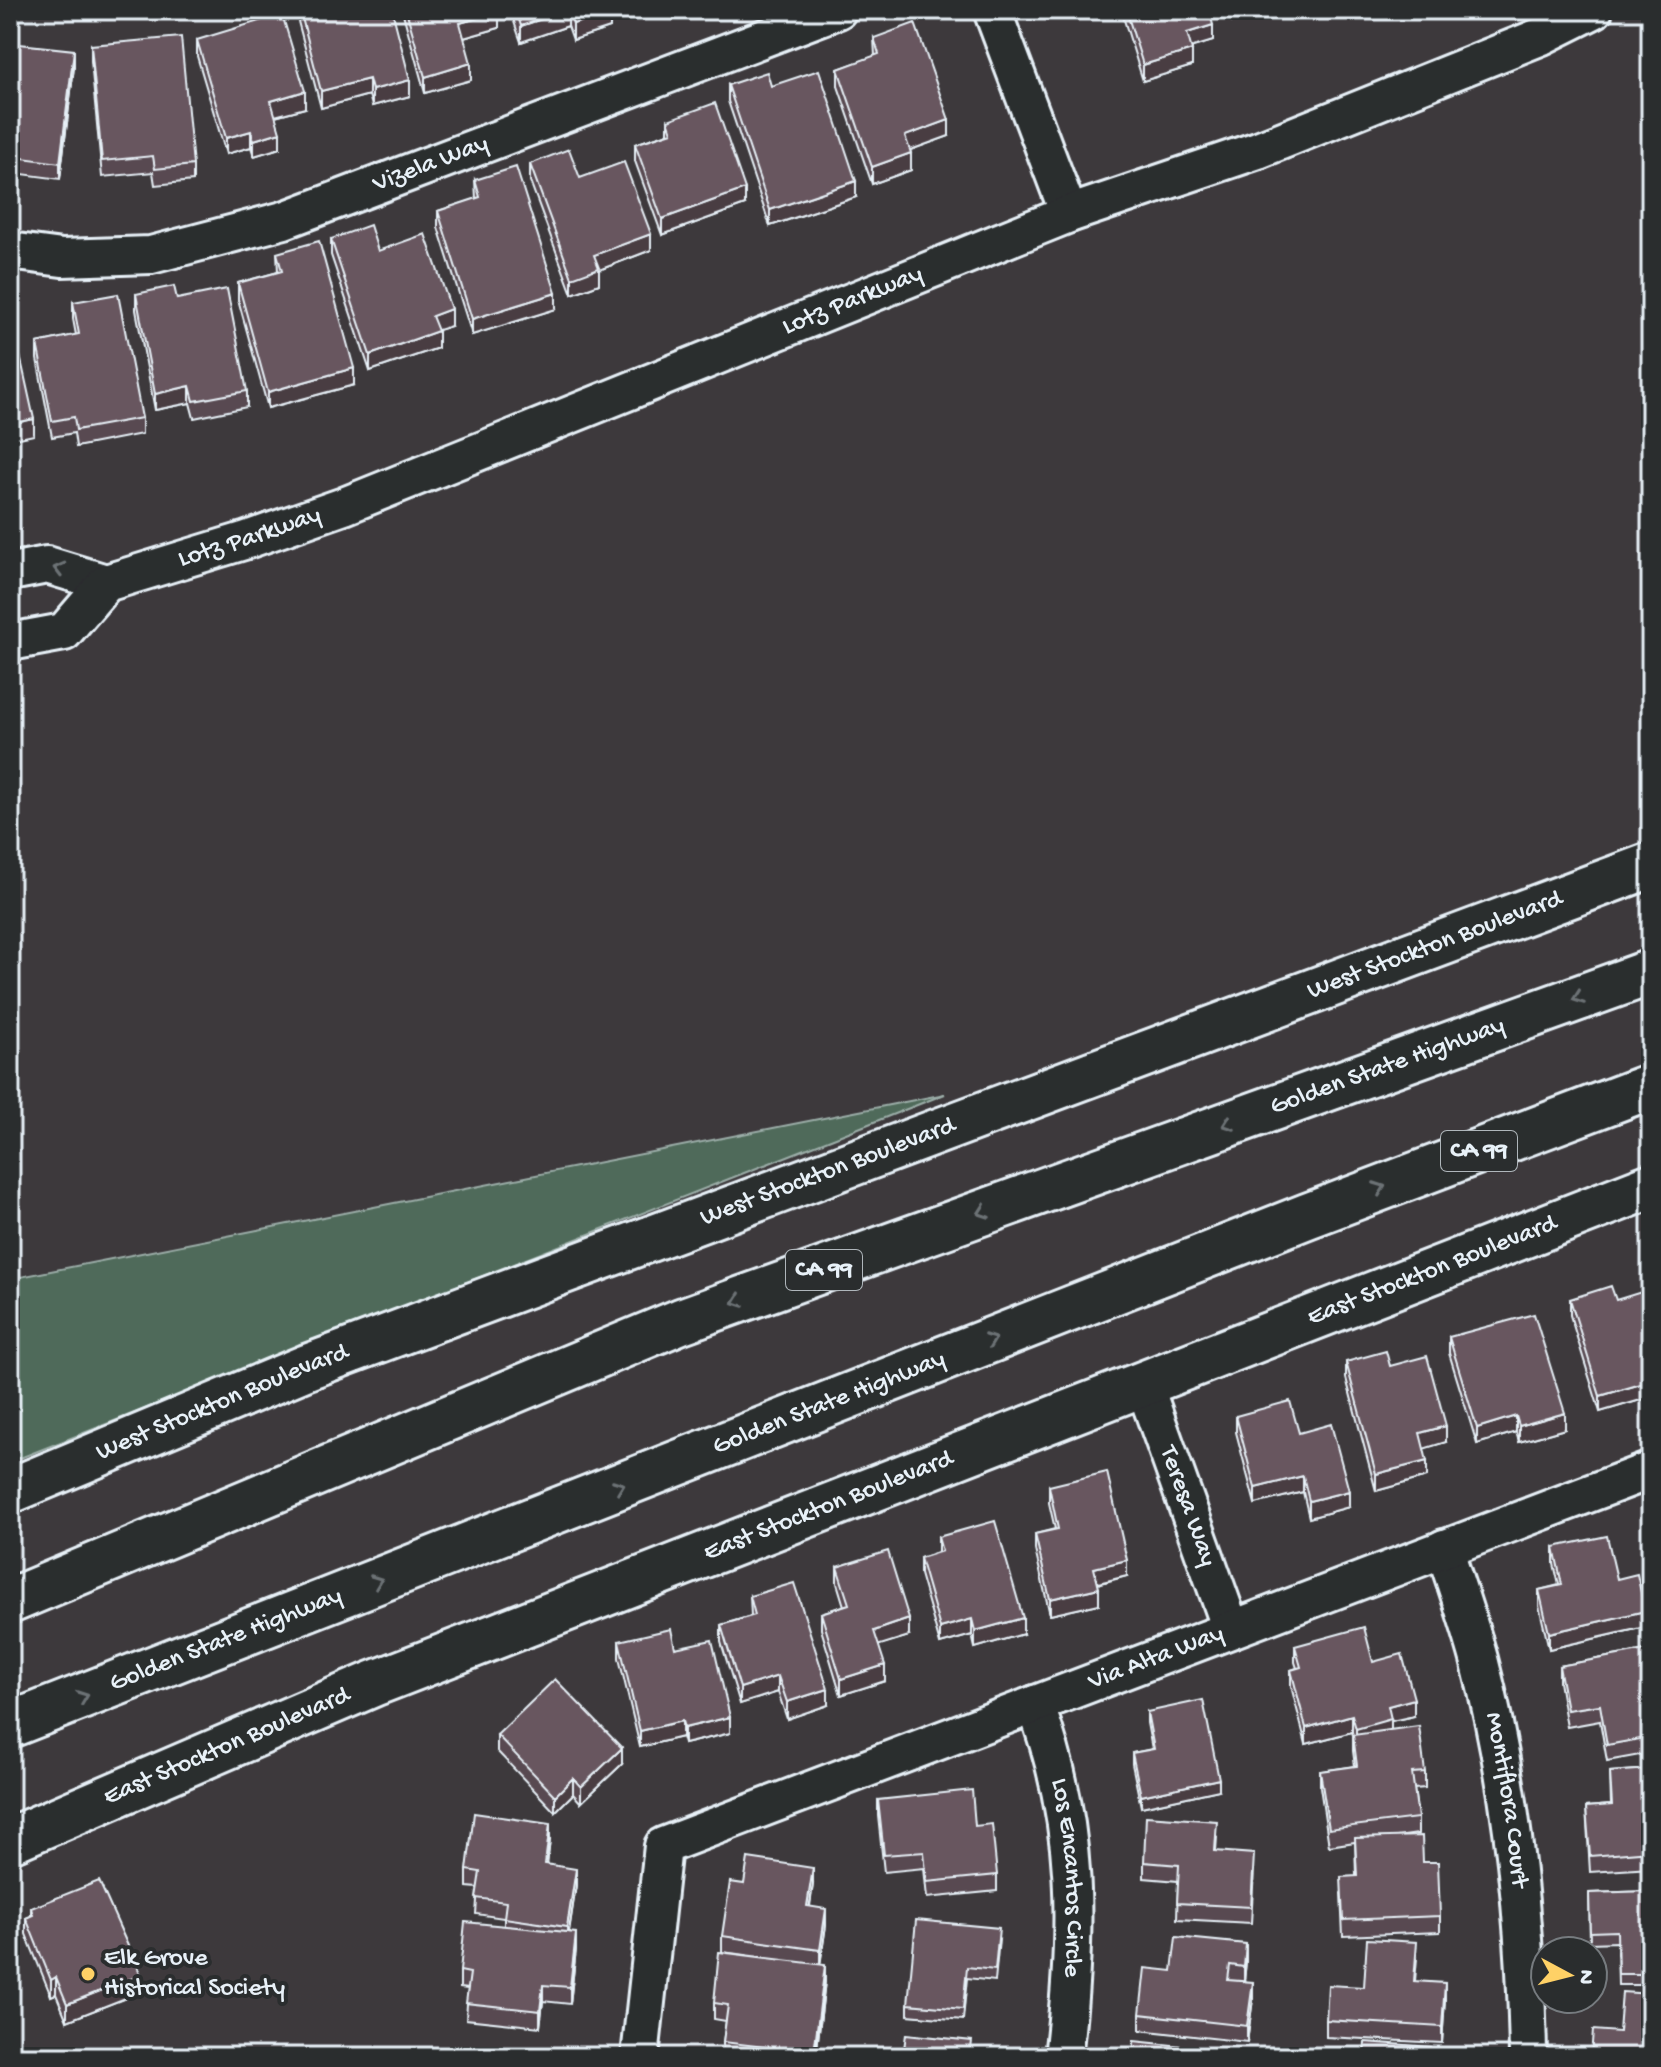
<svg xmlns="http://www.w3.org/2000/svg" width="1661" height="2067" viewBox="0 0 1661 2067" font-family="'Gochi Hand',sans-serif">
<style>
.green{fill:#506b5a;stroke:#9caea9;stroke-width:2}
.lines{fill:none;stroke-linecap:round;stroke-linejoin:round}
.minor-casing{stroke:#e8f1f8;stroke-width:42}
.tertiary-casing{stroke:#e8f1f8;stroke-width:50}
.motorway-casing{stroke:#e8f1f8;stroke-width:50}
.minor{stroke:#2a2d2e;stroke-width:36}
.tertiary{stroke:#2a2d2e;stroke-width:44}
.motorway{stroke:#2a2d2e;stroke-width:44}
.wall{fill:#594a51;stroke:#e8f1f8;stroke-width:2}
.shaded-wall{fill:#493c42;stroke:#e8f1f8;stroke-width:2}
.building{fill:#68565e;stroke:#e8f1f8;stroke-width:2}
.oneway{stroke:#6c7275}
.poi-dot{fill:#ffd166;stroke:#2a2d2e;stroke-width:3}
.labels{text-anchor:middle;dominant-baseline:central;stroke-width:8;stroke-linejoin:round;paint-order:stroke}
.shield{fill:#2a2d2e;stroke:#afb6bb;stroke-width:2}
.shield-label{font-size:24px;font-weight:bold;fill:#e8f1f8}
.street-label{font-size:26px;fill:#e8f1f8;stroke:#2a2d2e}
.poi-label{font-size:26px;fill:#e8f1f8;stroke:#2a2d2e;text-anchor:start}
</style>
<rect width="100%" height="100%" fill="#3d393c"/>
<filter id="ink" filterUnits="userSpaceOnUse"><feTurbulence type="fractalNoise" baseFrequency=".0125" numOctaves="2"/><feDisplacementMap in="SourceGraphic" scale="16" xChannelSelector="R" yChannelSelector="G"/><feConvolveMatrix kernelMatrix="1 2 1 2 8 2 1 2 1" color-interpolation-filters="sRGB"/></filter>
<g filter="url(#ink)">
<!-- green -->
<path class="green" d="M945,1094L10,1462V1279Z"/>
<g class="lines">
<!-- minor casing -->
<g class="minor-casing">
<g id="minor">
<path d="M992,10L1069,214"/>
<path id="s1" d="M10,251L62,258L151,255L284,220L838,10"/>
<path d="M10,572L47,565L106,583"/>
<path id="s2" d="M10,642L64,632L106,583L247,540L344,506L1069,214L1258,150L1542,36L1594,10"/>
<path id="s3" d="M1143,1382L1231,1629"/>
<path id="s4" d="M1444,1548C1456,1585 1469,1622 1479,1659C1513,1790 1526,1922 1528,2057"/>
<path id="s5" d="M1035,1704C1080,1824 1078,1931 1063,2057"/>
<path id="s6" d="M640,2057L663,1846L1651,1470"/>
</g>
</g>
<!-- tertiary casing -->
<g class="tertiary-casing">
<g id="tertiary">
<path id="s7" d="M10,1491L307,1367L1651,865"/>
<path id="s8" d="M10,1840L373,1684L1651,1186"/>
</g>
</g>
<!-- motorway casing -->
<g class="motorway-casing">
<g id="motorway">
<path id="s9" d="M10,1601L681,1321L1651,972"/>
<path id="s10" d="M10,1725L1307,1216L1651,1086"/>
</g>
</g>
<!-- minor -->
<use href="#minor" class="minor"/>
<!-- tertiary -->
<use href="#tertiary" class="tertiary"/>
<!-- motorway -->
<use href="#motorway" class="motorway"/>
</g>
<!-- wall -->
<path class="wall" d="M295,10H392L410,96L372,106L369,95L321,108Z
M402,10H499V28L464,38L471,80L425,93Z
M510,10H610V28L573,40L568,26L521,42Z
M1121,10H1209L1213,41L1192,47V66L1143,81Z
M1228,10H1268L1232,22Z
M874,38L949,136L910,150L911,170L872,184L838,86V69L875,56Z
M197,40L305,108L275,116L280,148L254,156L251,147L226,154L197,56Z
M10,43L74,67L60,179L15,173L13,188H10Z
M91,45L193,165V181L155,185L153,172L102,177L91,61Z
M728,85L856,197L770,226L728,101Z
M668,120L745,205L662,235L635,161V144L668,133Z
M530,164L580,178L651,250L599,270V284L572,294L530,181Z
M475,180L556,309L472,335L438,227V211L476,199Z
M331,239L378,251L451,326L437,330L438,348L370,371L331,255Z
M277,253L354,385L268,408L238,299V283L278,272Z
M136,294L177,299L247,391V407L194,418L190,403L155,410L136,310Z
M73,302L142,418V434L76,447L74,433L52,437L37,359V343L76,335L73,319Z
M1570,1299L1616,1300L1650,1377L1651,1397L1600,1412L1570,1315Z
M1449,1337L1565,1429L1519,1442L1516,1432L1477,1444L1449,1353Z
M1346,1362L1390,1366L1446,1442L1424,1448L1427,1477L1376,1491L1346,1378Z
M1236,1416L1299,1433L1349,1507L1309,1518L1303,1492L1255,1504L1236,1432Z
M1049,1486L1127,1576L1098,1584L1099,1604L1050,1615L1035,1550V1534L1055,1529L1049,1503Z
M938,1537L1023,1634L975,1648L972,1635L940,1644L920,1574V1558L938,1552Z
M1554,1547L1617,1579L1645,1627L1549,1649L1539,1606V1590L1559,1585L1554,1564Z
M837,1567L909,1636L878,1645L885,1681L841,1695L821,1629V1613L844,1606L837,1583Z
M750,1596L828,1705L787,1719L778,1692L740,1704L721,1642V1625L751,1616Z
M619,1641L675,1648L730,1733L684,1744L682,1737L640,1747L619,1658Z
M1295,1646L1373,1662L1414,1716L1391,1721V1730L1425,1772V1788L1414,1789L1418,1818V1834L1397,1837L1423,1862L1440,1916V1932L1343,1936L1341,1893L1356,1876L1355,1842L1329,1846L1320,1787V1771L1355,1766L1353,1751V1735L1352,1732L1306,1744L1291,1686V1670L1297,1668L1295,1662Z
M1651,1649V1753L1607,1761L1600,1721L1567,1727L1559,1682V1666Z
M1147,1712L1219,1790L1141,1807L1132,1764V1753L1152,1749L1147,1723Z
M497,1735L622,1764L581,1803L573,1794L555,1812L497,1751Z
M1651,1769V1868L1590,1872L1586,1807L1611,1805L1610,1772Z
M878,1800L975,1826L997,1875V1891L927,1898L924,1868L884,1872L878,1816Z
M1217,1837L1216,1851L1254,1870L1251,1923L1177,1919L1178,1881L1144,1878V1862Z
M550,1840L547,1865L576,1885L569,1932L576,1949L570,2004L543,2001L540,2027L466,2019L468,1989L460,1988V1971L504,1926V1918L476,1914L478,1888L467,1887V1870Z
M744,1884H813L810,1906L826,1925L820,1964L825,1981L816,2057H723V2042L726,2021L714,2019V2003L746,1955L722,1952V1936Z
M1651,1891V1985H1618L1617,1942L1590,1943L1589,1893Z
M31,1908L141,1992L67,2021L56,1994L51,1996L26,1934V1918L31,1916Z
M999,1939L995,1981L967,1978L963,2020L908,2015V2004Z
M1417,1958L1415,1981L1445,1999L1442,2043L1326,2037V2020L1364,1987Z
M1246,1961L1244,1981L1253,1999L1247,2042L1140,2030V2014L1172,1971Z"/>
<!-- shaded-wall -->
<path class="shaded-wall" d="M568,10V26L521,42V26Z
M623,10H658L623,21Z
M1232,10H1268L1232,22Z
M499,12V28L460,39V23Z
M610,12V28L573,40V24Z
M1213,25V41L1187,49V33Z
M74,50V67L60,179V163Z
M1192,50V66L1143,81V65Z
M471,63V80L425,93V77Z
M369,79V95L321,108V91Z
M410,80V96L372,106V90Z
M305,91V108L271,117V101Z
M949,120V136L905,152V136Z
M251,131V147L226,154V138Z
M280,132V148L254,156V140Z
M911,153V170L872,184V167Z
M15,157V173L13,188V172Z
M856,181V197L770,226V210Z
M745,189V205L662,235V219Z
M651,234V250L599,270V284L572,294V278L594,255Z
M556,293V309L472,335V319Z
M451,309V326L432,332V316Z
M438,331V348L370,371V355Z
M354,368V385L268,408V392Z
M190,386V403L155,410V394Z
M34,419V435L10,440V424Z
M1651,1361V1377L1645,1379V1362Z
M1651,1381V1397L1600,1412V1396Z
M1565,1413V1429L1519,1442V1426Z
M1516,1416V1432L1477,1444V1428Z
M1446,1426V1442L1420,1450V1433Z
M1427,1461V1477L1376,1491V1474Z
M1303,1476V1492L1255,1504V1488Z
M1349,1491V1507L1309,1518V1501Z
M1127,1560V1576L1094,1584V1568Z
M1099,1588V1604L1050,1615V1599Z
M1645,1611V1627L1549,1649V1633Z
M1023,1618V1634L975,1648V1631Z
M909,1619V1636L874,1647V1631Z
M972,1619V1635L940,1644V1628Z
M885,1665V1681L841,1695V1679Z
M778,1676V1692L740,1704V1688Z
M828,1689V1705L787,1719V1702Z
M1414,1699V1716L1391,1721V1735L1356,1745V1729L1388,1706Z
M1352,1715V1732L1306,1744V1728Z
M730,1717V1733L684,1744V1728Z
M682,1721V1737L640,1747V1731Z
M622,1748V1764L581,1803V1787Z
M573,1778V1794L555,1812V1796Z
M1219,1779V1790L1141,1807V1796Z
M550,1824V1840L545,1881V1864Z
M813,1868V1884L807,1922V1906Z
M576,1869V1885L567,1943V1927Z
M826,1909V1925L820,1966V1950Z
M576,1933V1949L570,2004V1987Z
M1246,1944V1961L1244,1983V1967Z
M825,1965V1981L816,2057H814Z
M141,1975V1992L67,2021V2004Z
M56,1977V1994L51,1996V1980Z
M1253,1982V1999L1247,2042V2026Z
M1445,1983V1999L1442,2043V2027Z
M543,1985V2001L540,2027V2011Z"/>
<!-- building -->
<path class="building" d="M300,10H392L410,80L372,90L369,79L321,91Z
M406,10H499V12L460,23L471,63L425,77Z
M516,10H610V12L573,24L568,10L521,26Z
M1126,10H1209L1213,25L1187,33L1192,50L1143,65Z
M282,14L305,91L271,101L280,132L254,140L251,131L226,138L197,40Z
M915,23L949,120L905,136L911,153L872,167L838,69L879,54L874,38Z
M181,37L193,165L155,169L153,156L102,161L91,45Z
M10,43L74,50L60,163L15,157L13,172H10Z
M819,70L856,181L770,210L728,85L767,72L771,86Z
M715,103L745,189L662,219L635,144L672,132L668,120Z
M569,149L580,178L624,162L651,234L594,255L599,268L572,278L530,164Z
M516,167L556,293L472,319L438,211L480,197L475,180Z
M370,225L378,251L425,234L451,309L432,316L438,331L370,355L331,239Z
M319,241L354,368L268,392L238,283L282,271L277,253Z
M174,286L177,299L227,289L247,391L194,401L190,386L155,394L136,294Z
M118,294L142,418L76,430L74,417L52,421L37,343L79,334L73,302Z
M10,310L34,419L10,424Z
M1611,1286L1616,1300L1651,1289V1361L1645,1362L1651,1381L1600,1396L1570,1299Z
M1534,1314L1565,1413L1519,1426L1516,1416L1477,1428L1449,1337Z
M1386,1351L1390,1366L1427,1356L1446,1426L1420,1433L1427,1461L1376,1474L1346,1362Z
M1290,1401L1299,1433L1331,1424L1349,1491L1309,1501L1303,1476L1255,1488L1236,1416Z
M1107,1472L1127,1560L1094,1568L1099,1588L1050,1599L1035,1534L1058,1529L1049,1486Z
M995,1521L1023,1618L975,1631L972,1619L940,1628L920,1558L942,1551L938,1537Z
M1607,1536L1617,1579L1637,1574L1645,1611L1549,1633L1539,1590L1562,1585L1554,1547Z
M888,1551L909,1619L874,1631L885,1665L841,1679L821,1613L849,1604L837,1567Z
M794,1583L828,1689L787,1702L778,1676L740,1688L721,1625L755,1615L750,1596Z
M1364,1627L1373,1662L1402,1654L1414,1699L1388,1706L1391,1719L1356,1729L1352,1715L1306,1728L1291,1670L1301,1667L1295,1646Z
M671,1629L675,1648L712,1640L730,1717L684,1728L682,1721L640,1731L619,1641Z
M1651,1649V1737L1607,1745L1600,1705L1567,1710L1559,1666Z
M555,1679L622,1748L581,1787L573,1778L555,1796L497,1735Z
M1203,1700L1219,1779L1141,1796L1132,1753L1154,1749L1147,1712Z
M1419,1726L1425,1772L1412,1773L1418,1818L1329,1829L1320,1771L1357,1766L1353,1735Z
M1651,1769V1851L1590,1856L1586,1807L1612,1805L1610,1772Z
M972,1790L975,1826L992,1824L997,1875L927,1882L924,1852L884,1855L878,1800Z
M474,1813L550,1824L545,1864L576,1869L567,1927L504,1918L506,1902L476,1898L480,1872L467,1870Z
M1146,1816L1217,1821L1215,1851L1254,1854L1251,1907L1177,1903L1179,1865L1144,1862Z
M1422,1836L1423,1862H1438L1440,1916L1343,1920L1341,1877L1357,1876L1355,1838Z
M748,1858L813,1868L807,1906L826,1909L820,1950L722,1936L730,1882L744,1884Z
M99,1881L141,1975L67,2004L56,1977L51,1980L26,1918L33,1915L31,1908Z
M1651,1891V1974H1618L1617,1931L1590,1932L1589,1893Z
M916,1920L999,1928L995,1970L967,1967L963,2009L908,2004Z
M465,1922L576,1933L570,1987L543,1985L540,2011L466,2003L470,1973L460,1971Z
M1176,1937L1246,1944L1244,1967L1230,1965L1228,1980L1253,1982L1247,2026L1140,2014L1145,1968L1172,1971Z
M1367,1939L1417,1942L1414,1981L1445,1983L1442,2027L1326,2020L1328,1985L1364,1987Z
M719,1952L825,1965L814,2053L723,2042L728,2005L714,2003Z
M1622,1992L1651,1994V2057H1591L1593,2030L1619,2032Z
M906,2034L972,2041L970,2057H903Z
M1134,2041L1219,2050L1218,2057H1133Z
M1365,2042L1431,2047L1430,2057H1364Z"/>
<!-- one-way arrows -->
<defs><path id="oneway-chevron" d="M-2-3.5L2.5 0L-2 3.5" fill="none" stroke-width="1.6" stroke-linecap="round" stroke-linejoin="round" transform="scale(2)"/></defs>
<g class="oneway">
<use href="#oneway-chevron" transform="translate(59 569) rotate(-165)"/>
<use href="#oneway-chevron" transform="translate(1578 998) rotate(160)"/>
<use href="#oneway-chevron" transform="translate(1228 1124) rotate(160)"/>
<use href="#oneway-chevron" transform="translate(1380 1188) rotate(-21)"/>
<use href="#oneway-chevron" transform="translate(983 1212) rotate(160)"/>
<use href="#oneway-chevron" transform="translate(738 1301) rotate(160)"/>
<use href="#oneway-chevron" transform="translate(991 1340) rotate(-21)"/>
<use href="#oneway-chevron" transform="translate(619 1486) rotate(-21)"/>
<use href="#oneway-chevron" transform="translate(377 1581) rotate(-21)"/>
<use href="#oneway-chevron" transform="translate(83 1697) rotate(-21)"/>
</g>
</g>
<!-- markers -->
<circle class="poi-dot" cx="88" cy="1974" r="8"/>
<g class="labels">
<!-- shield labels -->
<g class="shield">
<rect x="1441" y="1131" width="76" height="40" rx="6"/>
<rect x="786" y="1250" width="76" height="40" rx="6"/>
</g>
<g class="shield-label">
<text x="1479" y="1151">CA 99</text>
<text x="824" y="1270">CA 99</text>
</g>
<!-- street labels -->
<g class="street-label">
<text stroke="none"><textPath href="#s1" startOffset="436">Vizela Way</textPath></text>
<text stroke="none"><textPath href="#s2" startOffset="918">Lotz Parkway</textPath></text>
<text stroke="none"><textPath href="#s2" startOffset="270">Lotz Parkway</textPath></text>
<text stroke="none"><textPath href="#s7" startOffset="1526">West Stockton Boulevard</textPath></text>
<text stroke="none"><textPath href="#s9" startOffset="1478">Golden State Highway</textPath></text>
<text stroke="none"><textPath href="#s7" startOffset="878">West Stockton Boulevard</textPath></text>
<text stroke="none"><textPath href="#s8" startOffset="1532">East Stockton Boulevard</textPath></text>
<text stroke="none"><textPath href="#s10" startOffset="880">Golden State Highway</textPath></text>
<text stroke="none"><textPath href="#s7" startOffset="230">West Stockton Boulevard</textPath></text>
<text stroke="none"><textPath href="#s8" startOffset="884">East Stockton Boulevard</textPath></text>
<text stroke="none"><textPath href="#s3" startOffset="132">Teresa Way</textPath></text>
<text stroke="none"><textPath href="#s10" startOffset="232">Golden State Highway</textPath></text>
<text stroke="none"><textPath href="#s6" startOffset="740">Via Alta Way</textPath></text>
<text stroke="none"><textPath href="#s8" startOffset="236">East Stockton Boulevard</textPath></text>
<text stroke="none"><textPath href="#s4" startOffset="260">Montiflora Court</textPath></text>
<text stroke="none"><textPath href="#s5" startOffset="178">Los Encantos Circle</textPath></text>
</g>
<!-- poi labels -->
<g class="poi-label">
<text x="104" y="1959">Elk Grove<tspan x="104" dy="30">Historical Society</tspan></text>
</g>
</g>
<!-- margin -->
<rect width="1661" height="2067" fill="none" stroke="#2a2d2e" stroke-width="40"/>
<rect x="20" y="20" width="1621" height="2027" fill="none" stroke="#e8f1f8" stroke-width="3" filter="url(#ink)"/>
<!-- north arrow -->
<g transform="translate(1569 1975) rotate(97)"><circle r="38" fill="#2a2d2e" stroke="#767b7f" stroke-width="2"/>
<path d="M0-6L14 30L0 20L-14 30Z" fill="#ffd166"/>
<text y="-12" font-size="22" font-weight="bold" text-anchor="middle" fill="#e8f1f8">N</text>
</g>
</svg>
